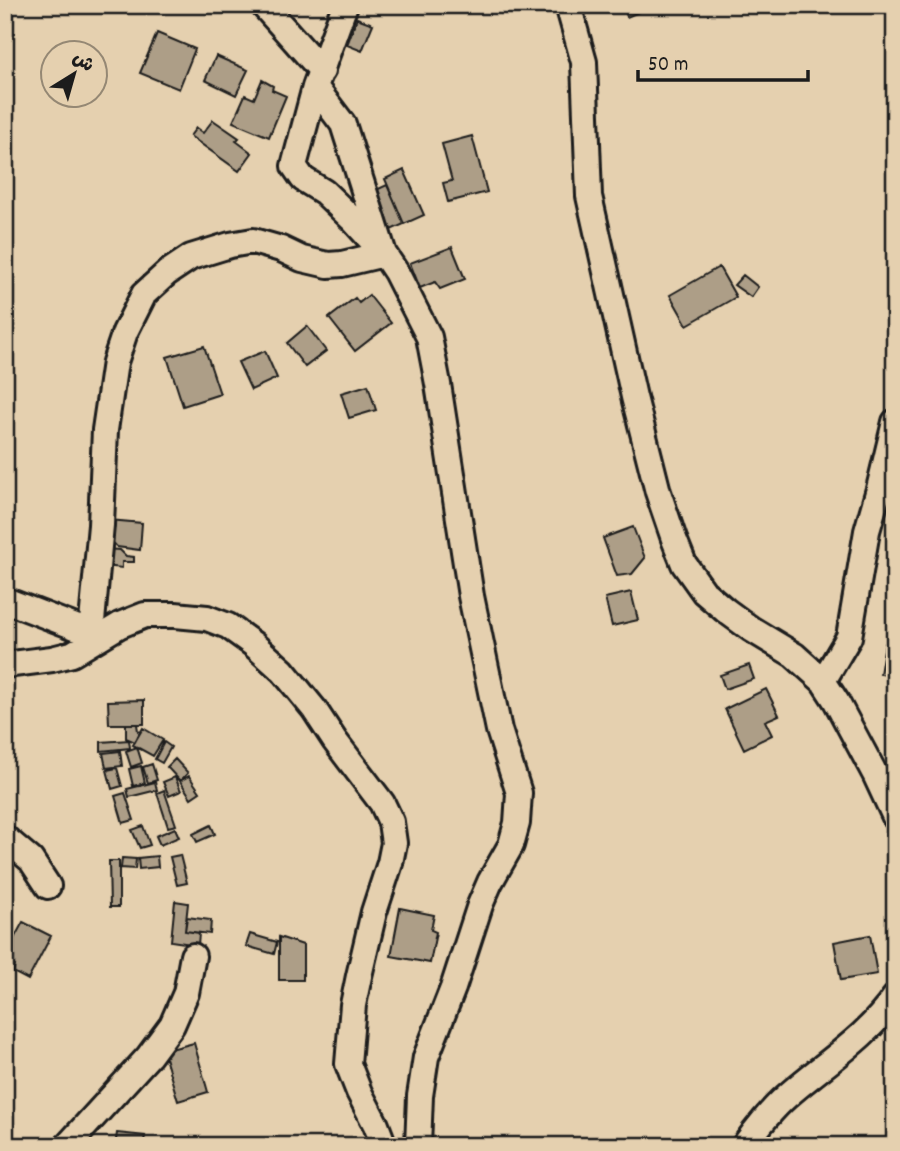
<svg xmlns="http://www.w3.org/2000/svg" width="900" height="1151" viewBox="0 0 900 1151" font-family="Dekko,'Playpen Sans Arabic',sans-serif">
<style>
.building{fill:#ad9e87;stroke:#1c1c1c;stroke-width:2}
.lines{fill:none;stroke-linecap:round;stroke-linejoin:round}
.minor-casing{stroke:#1c1c1c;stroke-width:30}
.minor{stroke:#e5d0af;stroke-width:24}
</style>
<rect width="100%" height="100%" fill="#e5d0af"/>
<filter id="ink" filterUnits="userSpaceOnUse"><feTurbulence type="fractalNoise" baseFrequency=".0143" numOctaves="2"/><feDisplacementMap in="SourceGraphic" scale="14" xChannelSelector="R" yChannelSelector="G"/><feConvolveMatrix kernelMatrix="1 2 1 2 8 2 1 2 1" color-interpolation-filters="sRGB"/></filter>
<g filter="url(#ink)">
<!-- building -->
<path class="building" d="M623,5H655L627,17Z
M357,18L373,24L362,51L347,45Z
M157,33L195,49L179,89L140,73Z
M216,56L248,70L236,95L205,80Z
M262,80L273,86L272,90L286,96L269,137L233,122L245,95L254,99Z
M213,120L239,138L236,141L252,153L239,171L190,136L196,128L203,133Z
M472,136L487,192L448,202L443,183L452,181L442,144Z
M404,170L424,215L404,224L385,179Z
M387,185L404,224L391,230L374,191Z
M452,247L465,279L440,289L435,282L420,288L410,263Z
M719,267L736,297L687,325L670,295Z
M743,275L758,287L751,297L734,285Z
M369,295L391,323L355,351L329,318L355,298L359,303Z
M307,326L326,351L305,367L287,343Z
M204,346L220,394L183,406L167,357Z
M265,351L277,378L251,390L238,362Z
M368,385L376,410L349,418L341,393Z
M109,520L142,523L140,550L117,547L107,536Z
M633,527L645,558L632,574L617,576L603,538Z
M105,549L120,550L126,556L134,557V562H122V568L104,566Z
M631,592L638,620L612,626L605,598Z
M885,644L895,646V676L880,674Z
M749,665L754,679L725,689L720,675Z
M766,689L779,715L765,721L772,735L744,749L725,709Z
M144,700V724H109L108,701Z
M126,724H137L138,731L140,732L135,742L126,738Z
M143,728L163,740L153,756L133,745Z
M129,740L130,748L101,751V742Z
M164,742L171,747L162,763L155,759Z
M137,747L142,763L131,767L126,751Z
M120,751L122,766L106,768L103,753Z
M175,759L188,773L180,781L167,767Z
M152,764L157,780L148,783L143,767Z
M141,766L145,783L133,786L129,769Z
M117,768L122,786L112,789L107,770Z
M189,776L200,792L191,798L180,781Z
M175,777L181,791L169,796L163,782Z
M155,782L157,790L129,797L127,789Z
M164,790L176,825L168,827L157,793Z
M125,793L134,820L123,823L115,796Z
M211,825L215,834L197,842L193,834Z
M143,826L150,845L140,848L132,830Z
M175,828L179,837L160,845L156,836Z
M180,855L187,883L177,885L170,857Z
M157,856L158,867L139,869L138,858Z
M122,858L136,859L135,869L121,868Z
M109,861H119V907H110Z
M175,901L188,903L185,931L199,933L198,945L171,941Z
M400,908L434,915L431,930L436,932L430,963L391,956Z
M187,917L211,920L210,934L185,931Z
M23,922L51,936L28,980L13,972L15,966L5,961V955Z
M250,934L277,942L274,954L246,946Z
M870,935L877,974L841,980L834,942Z
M279,937L303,945V980H279Z
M194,1043L208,1092L178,1101L163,1051Z
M117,1133L145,1136L143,1146H115Z"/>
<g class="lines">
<!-- minor casing -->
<g class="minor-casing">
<path id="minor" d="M263,5L322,71
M345,5L315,87L343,124L384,254L396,272L429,337L438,384L471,596L499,730L519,793L517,823L511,845L490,882L480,905L453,988L426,1057L420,1096L418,1146
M568,5L584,62L589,196L634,397L658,492L674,539L684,564L704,592L725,610L751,629L794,655L823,681L836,701L875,774L895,817
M5,600L91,633
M90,643L101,525L105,430L115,362L125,332L144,294L167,273L191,257L230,245L253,241L281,249L302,259L328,265L342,264L384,254L352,219L324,192L303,179L294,166L315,87
M5,665L52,659L72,654L120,625L145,615H175L207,618L228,626L253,644L283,671L314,709L335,741L382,803L391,822L394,843L390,863L374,912L359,976L353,1005L348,1064L359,1092L376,1125L384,1146
M823,681L849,637L867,531L879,489L895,422
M5,838L31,860L48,886
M67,1146L149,1056L172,1025L186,993L193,956
M744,1146C757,1128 770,1111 787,1096C823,1064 867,1038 895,997"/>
</g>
<!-- minor -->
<use href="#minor" class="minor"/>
</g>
</g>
<!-- margin -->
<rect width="900" height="1151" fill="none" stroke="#e5d0af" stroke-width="28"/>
<rect x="14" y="14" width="872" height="1123" fill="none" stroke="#1c1c1c" stroke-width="2.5" filter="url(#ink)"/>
<!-- north arrow -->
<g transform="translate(74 74) rotate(37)"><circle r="33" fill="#e5d0af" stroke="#958874" stroke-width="2"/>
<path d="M0-5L12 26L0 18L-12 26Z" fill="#1c1c1c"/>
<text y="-10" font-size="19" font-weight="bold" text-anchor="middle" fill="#1c1c1c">ش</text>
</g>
<!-- scale -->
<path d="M638 70v10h170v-10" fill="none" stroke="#1c1c1c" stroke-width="3.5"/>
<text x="648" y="70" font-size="21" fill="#1c1c1c" stroke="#e5d0af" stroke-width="5" paint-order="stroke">50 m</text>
</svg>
